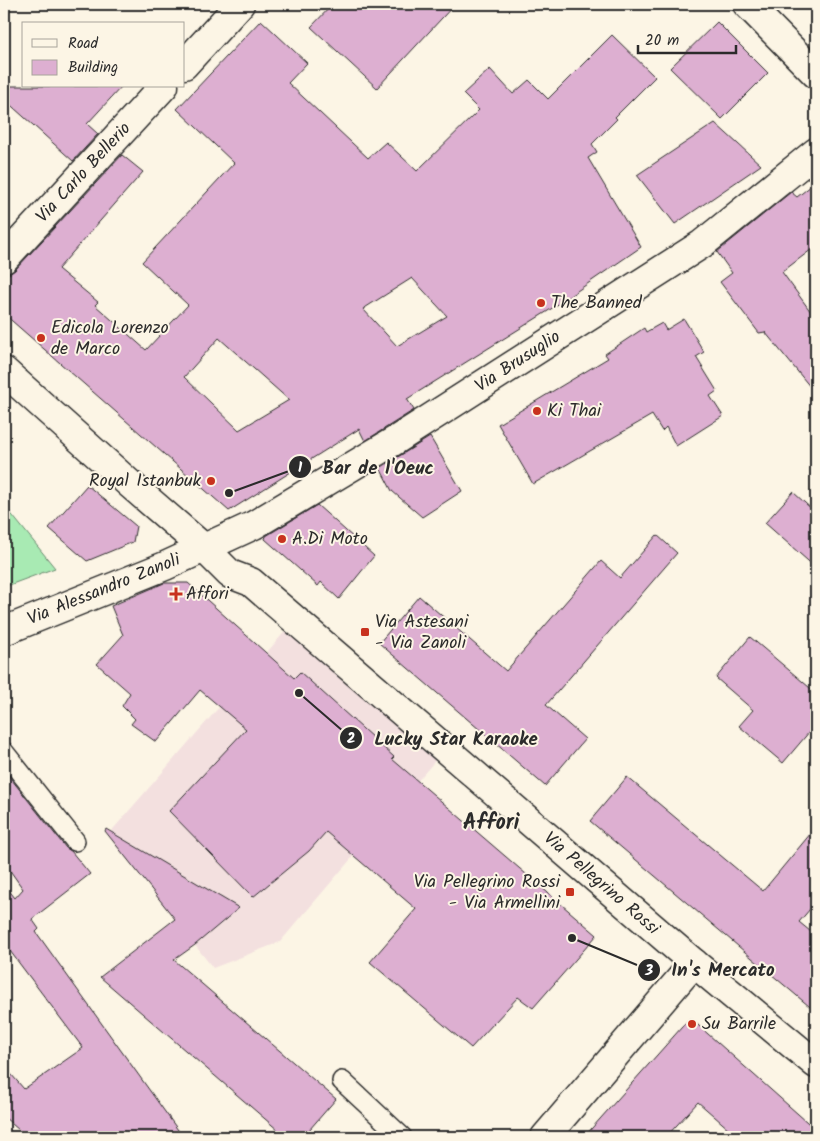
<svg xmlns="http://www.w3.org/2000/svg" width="820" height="1141" viewBox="0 0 820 1141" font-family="Kalam,sans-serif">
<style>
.built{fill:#f3e0df}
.green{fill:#a8eab3;stroke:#6a8a6f}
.building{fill:#ddafd1;stroke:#2b2b2b;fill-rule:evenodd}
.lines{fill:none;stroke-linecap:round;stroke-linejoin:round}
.service-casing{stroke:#2b2b2b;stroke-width:22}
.minor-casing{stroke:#2b2b2b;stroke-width:31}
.tertiary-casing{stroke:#2b2b2b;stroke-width:31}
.secondary-casing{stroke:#2b2b2b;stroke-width:31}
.service{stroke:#fcf5e5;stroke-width:19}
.minor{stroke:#fcf5e5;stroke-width:28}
.tertiary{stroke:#fcf5e5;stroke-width:28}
.secondary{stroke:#fcf5e5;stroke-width:28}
.poi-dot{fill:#c8321e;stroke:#fcf5e5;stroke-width:2}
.labels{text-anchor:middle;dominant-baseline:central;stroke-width:4;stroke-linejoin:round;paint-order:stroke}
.street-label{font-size:18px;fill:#2b2b2b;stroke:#fcf5e5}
.poi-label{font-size:18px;fill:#2b2b2b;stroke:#fcf5e5;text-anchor:start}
.district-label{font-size:22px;font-weight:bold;fill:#2b2b2b;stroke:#fcf5e5}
.leader{fill:none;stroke:#2b2b2b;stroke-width:2}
.callout-dot{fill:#2b2b2b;stroke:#fcf5e5;stroke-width:2}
.mark-label{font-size:15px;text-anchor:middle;font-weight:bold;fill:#fff}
.callout-label{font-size:19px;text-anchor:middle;font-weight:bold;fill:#2b2b2b;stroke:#fcf5e5;stroke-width:4;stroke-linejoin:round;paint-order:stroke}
</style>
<rect width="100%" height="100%" fill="#fcf5e5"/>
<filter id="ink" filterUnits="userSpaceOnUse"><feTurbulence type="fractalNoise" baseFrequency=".02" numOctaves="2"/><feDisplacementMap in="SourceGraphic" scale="10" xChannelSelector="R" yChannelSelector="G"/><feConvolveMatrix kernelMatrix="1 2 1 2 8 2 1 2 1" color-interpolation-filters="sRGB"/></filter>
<g filter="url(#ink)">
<!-- built -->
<path class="built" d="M295,620L445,749L280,942L213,968L108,835Z"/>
<!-- green -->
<path class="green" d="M4,505L55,568L4,587Z"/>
<!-- building -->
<path class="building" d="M333,4H455L377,88L311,27Z
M261,20L307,63L288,83L368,158L386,142L417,171L479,110L463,94L490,69L513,94L529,80L548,99L612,35L655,77L615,117L617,119L592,144L597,152L588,158L641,247L548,311L407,399L414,410L365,441L359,429L229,511L4,314V274H9L15,270L122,155L143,172L58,269L98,302L95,305L146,350L188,305L142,262L234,163L177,109ZM412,278L447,316L397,346L363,309ZM219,338L289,400L239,430L184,377Z
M717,22L768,73L722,119L670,68Z
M4,86H122L87,124L98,134L73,161L4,99Z
M715,123L761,165L675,224L637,175Z
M816,182V246L782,272L816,319V394L765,332L759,333L720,282L732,273L717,252L791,192L797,197Z
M684,319L704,352L696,357L717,391L710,396L723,416L676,446L666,427L662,431L652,415L533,484L498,424L608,358L605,354L644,328L646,332L662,323L666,330Z
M430,437L462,491L422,517L392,491L380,468Z
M87,485L136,526L133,542L87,561L49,528Z
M793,492L816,513V568L765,523Z
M317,505L374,556L339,599L321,582L318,586L265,539L266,536Z
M657,535L677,553L546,705L585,739L545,786L379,643L419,596L506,671L601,561L620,578Z
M164,583H188L294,678L300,672L394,757L392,759L597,935L533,1008L518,997L471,1048L370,962L416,909L326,832L309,851L253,897L169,811L246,729L200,690L156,742L131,724L135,719L122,706L130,693L97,664L123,635L111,606Z
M750,637L816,693V724L783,763L739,726L753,710L716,678Z
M4,770L66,848L71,851L90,874L32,919L39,929L36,932L183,1137H27L4,1117V1066L24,1089L83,1048L4,943V884L15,898L23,889L4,862Z
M627,777L763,891L816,827V902L799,922L816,936V1012L590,821Z
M106,829L239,908L195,945L174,960L336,1099L303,1137H286L100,977L175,919L105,831Z
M690,1018L816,1130V1137H738L698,1102L666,1137H584Z"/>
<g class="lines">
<!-- service casing -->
<g class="service-casing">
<path id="service" d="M4,752L75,841
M342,1081L402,1137"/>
</g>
<!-- minor casing -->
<g class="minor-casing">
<path id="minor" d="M747,4L816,74
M184,65L240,4
M4,259L164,86
M545,1137L694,963"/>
</g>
<!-- tertiary casing -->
<g class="tertiary-casing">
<path id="tertiary" d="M4,631L165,566L254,525L396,440L702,244L816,152"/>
</g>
<!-- secondary casing -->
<g class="secondary-casing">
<path id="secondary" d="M4,371L131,485L205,549L230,574L251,582L694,963L816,1064"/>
</g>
<!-- service -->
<use href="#service" class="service"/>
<!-- minor -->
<use href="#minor" class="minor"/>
<!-- tertiary -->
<use href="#tertiary" class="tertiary"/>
<!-- secondary -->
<use href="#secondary" class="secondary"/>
</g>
</g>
<!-- markers -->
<g class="poi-dot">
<circle cx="541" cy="303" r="5"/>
<circle cx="41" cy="338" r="5"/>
<circle cx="537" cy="411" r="5"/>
<circle cx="211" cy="481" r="5"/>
<circle cx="282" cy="539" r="5"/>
<path d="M173.5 586.5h5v5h5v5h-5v5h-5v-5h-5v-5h5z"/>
<rect x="360" y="627" width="10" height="10" rx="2.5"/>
<rect x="565" y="887" width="10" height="10" rx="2.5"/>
<circle cx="692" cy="1024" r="5"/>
</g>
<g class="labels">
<!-- street labels -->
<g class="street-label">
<text transform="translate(84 173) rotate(-47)">Via Carlo Bellerio</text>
<text transform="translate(518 362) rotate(-33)">Via Brusuglio</text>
<text transform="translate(104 590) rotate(-22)">Via Alessandro Zanoli</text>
<text transform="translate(601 884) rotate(41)">Via Pellegrino Rossi</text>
</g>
<!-- poi labels -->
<g class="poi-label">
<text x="551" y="303">The Banned</text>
<text x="51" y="328">Edicola Lorenzo<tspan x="51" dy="21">de Marco</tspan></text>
<text x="547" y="411">Ki Thai</text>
<text x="201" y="481" text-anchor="end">Royal Istanbuk</text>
<text x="292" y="539">A.Di Moto</text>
<text x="186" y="594">Affori</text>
<text x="375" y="622">Via Astesani<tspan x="375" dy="21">- Via Zanoli</tspan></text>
<text x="560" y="882" text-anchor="end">Via Pellegrino Rossi<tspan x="560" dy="21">- Via Armellini</tspan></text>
<text x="702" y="1024">Su Barrile</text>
</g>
<!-- district labels -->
<g class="district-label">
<text x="491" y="823">Affori</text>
</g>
</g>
<!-- callouts -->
<path class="leader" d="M229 493L300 467M299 693L351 738M572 938L649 970"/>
<g class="callout-dot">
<circle cx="229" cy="493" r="5"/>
<circle cx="299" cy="693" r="5"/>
<circle cx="572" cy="938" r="5"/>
<circle cx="300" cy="467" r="12"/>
<circle cx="351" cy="738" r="12"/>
<circle cx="649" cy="970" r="12"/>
</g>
<g class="mark-label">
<text x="300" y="472">1</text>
<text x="351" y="743">2</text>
<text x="649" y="975">3</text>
</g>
<g class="callout-label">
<text x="378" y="474">Bar de l'Oeuc</text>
<text x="456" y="745">Lucky Star Karaoke</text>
<text x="723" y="976">In's Mercato</text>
</g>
<!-- margin -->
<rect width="820" height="1141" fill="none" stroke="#fcf5e5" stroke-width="20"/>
<rect x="10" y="10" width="800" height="1121" fill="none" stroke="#2b2b2b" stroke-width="2" filter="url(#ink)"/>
<!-- legend -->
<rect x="22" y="22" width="162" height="65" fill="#fcf5e5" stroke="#a8a49b"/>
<rect x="32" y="39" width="25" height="8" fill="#fcf5e5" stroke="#a8a49b"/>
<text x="68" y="48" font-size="15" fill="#2b2b2b">Road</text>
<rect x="32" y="60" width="25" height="15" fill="#ddafd1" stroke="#a8a49b"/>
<text x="68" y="72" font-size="15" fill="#2b2b2b">Building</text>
<!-- scale -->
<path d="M638 45v8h98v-8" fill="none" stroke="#2b2b2b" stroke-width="2.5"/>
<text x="645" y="45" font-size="15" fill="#2b2b2b" stroke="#fcf5e5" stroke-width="4" paint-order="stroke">20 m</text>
</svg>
